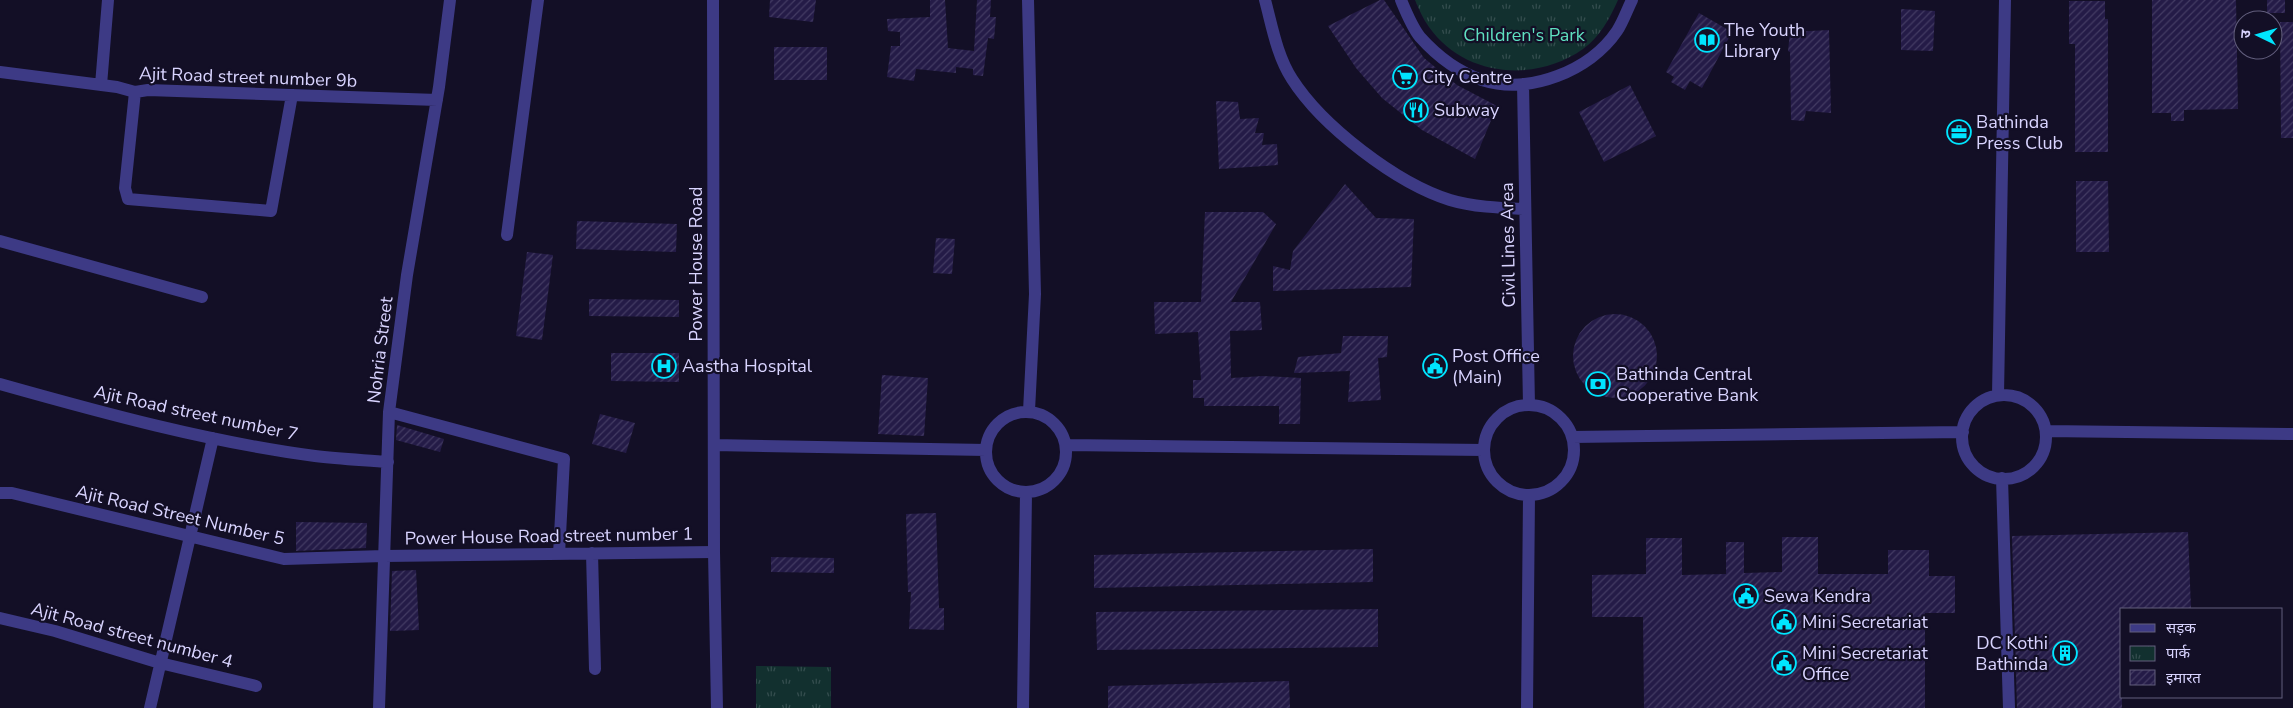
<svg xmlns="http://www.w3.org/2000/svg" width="2293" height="708" viewBox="0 0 2293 708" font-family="'Nunito Sans','Noto Sans Devanagari',sans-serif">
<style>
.park{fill:url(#park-tufts)}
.building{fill:url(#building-hatch)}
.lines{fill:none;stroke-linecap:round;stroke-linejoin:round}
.minor{stroke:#3d3a85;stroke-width:12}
.tertiary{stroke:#3d3a85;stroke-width:12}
.labels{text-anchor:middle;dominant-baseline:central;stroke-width:4.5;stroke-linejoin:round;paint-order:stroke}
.poi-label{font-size:18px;fill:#d9d4ff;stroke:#130f26;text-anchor:start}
.park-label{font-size:18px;fill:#5fe0c0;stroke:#130f26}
.street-label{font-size:18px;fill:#d9d4ff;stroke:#130f26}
</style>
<defs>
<pattern id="park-tufts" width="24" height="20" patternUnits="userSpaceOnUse" patternTransform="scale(1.25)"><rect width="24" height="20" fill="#12302f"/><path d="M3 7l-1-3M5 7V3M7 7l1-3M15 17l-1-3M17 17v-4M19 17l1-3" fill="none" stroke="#344d4e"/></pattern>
<pattern id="building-hatch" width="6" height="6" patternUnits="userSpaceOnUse" patternTransform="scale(1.25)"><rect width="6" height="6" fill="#241b47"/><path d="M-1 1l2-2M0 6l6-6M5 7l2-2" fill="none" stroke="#433b63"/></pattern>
</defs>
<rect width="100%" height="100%" fill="#130f26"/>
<!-- park -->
<path class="park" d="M1415,0H1618C1610,18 1600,37 1583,49C1535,83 1464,77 1429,27C1423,19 1419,9 1415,0Z
M756,666L831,667V708H756Z"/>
<!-- building -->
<path class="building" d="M770,0H816L813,22L769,17Z
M930,0H945L948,48L974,51L977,0H991L990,17H996L994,39L988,38L983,76L973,75V69L956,67V73L916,69L914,81L887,77L891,46H900V32L888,31L887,19L930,17Z
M1380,0H1384L1424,58L1457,85L1497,106L1475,159L1422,130L1382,98L1356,68L1328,26Z
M2152,0H2236L2238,109L2184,110V121H2171V113H2152Z
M2267,0H2285V13H2267Z
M2069,1H2105V19H2108V152H2075V44H2069Z
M1901,9L1935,11L1933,51L1901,50Z
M1699,13L1732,32L1702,88L1690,81L1685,90L1671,82L1674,77L1666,72Z
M2280,22H2293V138H2281Z
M1829,30L1831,113L1806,111L1804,121L1791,120L1790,52L1788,51L1790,32Z
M774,47H827V80H774Z
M1630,85L1656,136L1604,162L1579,112Z
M1216,101L1238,102L1240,119L1259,118L1255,133H1264L1262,145L1277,144L1278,165L1219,169Z
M2076,181H2108L2109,252H2076Z
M1345,184L1376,218L1414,219L1411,287L1273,291V266L1290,270L1293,251Z
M1205,212H1263L1276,224L1231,302H1260L1262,330L1230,331L1231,378L1263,376L1301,378L1300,424H1279V406H1204V398H1193V380H1201L1198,332L1155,334L1154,302H1201Z
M577,221L677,224L676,252L576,249Z
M936,238L955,239L952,274L933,273Z
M527,252L553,255L542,340L516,336Z
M589,299L679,300V317L589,316Z
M1573 356a42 42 0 1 1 84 0a42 42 0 1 1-84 0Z
M1343,336H1388L1387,357L1378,358L1381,400L1348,402L1350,371L1294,373L1298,357L1341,353Z
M611,353H679V382L611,381Z
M882,375L928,378L924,436L878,434Z
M600,414L635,423L626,453L592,444Z
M397,425L444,439L440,452L396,440Z
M936,513L939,608H944V630L909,629L911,592H908L906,514Z
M296,522L367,523L366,548L296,551Z
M2188,532L2191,609H2122V708H2017L2012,536Z
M1782,537H1818V574H1888V550H1929V576H1955V613H1925V708H1644L1643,617H1592V575L1646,574V538H1682V575L1726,574V542H1744V573L1782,572Z
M1373,549V582L1094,588V555Z
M771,557L834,558V573L771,572Z
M416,570L419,630L390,631L392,571Z
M1378,609V647L1097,650L1096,612Z
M1289,681L1290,708H1108V686Z"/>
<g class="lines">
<!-- minor -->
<path class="minor" d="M0,72L117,87L135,92L148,90L437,100
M101,85L108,0
M135,92L125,188L128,199L271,211L292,95
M507,235L538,0
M0,241L202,297
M0,384C103,413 209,442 315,456C339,459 364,460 388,462
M389,412L564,459L559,554
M0,493H12L284,559L384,556L714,552
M592,553L595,669
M0,618L55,631L160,663L256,686
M150,708L213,438
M379,708L389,412L407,275L439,87L450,0"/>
<!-- tertiary -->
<path class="tertiary" d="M713,0L714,552L717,708
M1028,0L1035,294L1029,411
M1265,0C1272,26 1277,56 1292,79C1322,126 1396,183 1450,200C1473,207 1501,208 1525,209
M1401,0C1406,12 1412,27 1420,37C1437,56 1458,72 1482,80C1529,95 1590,71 1617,31C1623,22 1627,10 1632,0
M1523,84L1529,405
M1998,395L2005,0
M1962 437a42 42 0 1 1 84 0a42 42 0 1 1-84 0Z
M1484 450a45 45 0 1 1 90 0a45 45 0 1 1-90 0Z
M986 452a40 40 0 1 1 80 0a40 40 0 1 1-80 0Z
M2046,431L2293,434
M1572,437L1963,432
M714,445L986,450
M1066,445L1484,450
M2002,478L2009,708
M1023,708L1026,493
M1527,708L1529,496"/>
</g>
<!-- icons -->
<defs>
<g id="library-ring" transform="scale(1.25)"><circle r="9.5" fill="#130f26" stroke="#00e5ff" stroke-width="1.5"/><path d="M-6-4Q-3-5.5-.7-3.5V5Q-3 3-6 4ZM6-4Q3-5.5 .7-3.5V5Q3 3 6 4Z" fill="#00e5ff"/></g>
<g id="supermarket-ring" transform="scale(1.25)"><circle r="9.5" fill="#130f26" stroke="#00e5ff" stroke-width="1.5"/><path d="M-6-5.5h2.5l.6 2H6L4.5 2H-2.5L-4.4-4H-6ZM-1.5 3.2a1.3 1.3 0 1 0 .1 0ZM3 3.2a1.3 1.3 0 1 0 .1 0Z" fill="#00e5ff"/></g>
<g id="restaurant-ring" transform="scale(1.25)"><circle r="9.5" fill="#130f26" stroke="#00e5ff" stroke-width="1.5"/><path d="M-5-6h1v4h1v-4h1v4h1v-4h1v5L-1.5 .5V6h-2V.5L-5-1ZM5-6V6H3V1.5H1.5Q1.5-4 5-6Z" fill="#00e5ff"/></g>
<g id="office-ring" transform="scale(1.25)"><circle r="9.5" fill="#130f26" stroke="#00e5ff" stroke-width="1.5"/><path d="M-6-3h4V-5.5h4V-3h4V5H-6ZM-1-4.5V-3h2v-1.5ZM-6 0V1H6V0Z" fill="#00e5ff"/></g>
<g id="hospital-ring" transform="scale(1.25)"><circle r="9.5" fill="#130f26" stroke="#00e5ff" stroke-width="1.5"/><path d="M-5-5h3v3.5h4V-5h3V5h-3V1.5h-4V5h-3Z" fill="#00e5ff"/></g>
<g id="civic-ring" transform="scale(1.25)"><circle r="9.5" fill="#130f26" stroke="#00e5ff" stroke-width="1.5"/><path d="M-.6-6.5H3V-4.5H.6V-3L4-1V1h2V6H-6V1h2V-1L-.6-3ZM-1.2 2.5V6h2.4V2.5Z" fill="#00e5ff"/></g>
<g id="bank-ring" transform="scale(1.25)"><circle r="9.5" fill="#130f26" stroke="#00e5ff" stroke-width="1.5"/><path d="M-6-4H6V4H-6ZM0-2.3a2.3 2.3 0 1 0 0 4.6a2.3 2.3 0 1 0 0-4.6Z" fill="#00e5ff"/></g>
<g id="building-ring" transform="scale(1.25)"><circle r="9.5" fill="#130f26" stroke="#00e5ff" stroke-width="1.5"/><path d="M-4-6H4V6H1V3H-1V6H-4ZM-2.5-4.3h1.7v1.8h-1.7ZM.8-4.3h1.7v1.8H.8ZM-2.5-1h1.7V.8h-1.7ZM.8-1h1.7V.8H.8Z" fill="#00e5ff"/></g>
</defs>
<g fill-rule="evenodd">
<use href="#library-ring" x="1707" y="40"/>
<use href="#supermarket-ring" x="1405" y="77"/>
<use href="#restaurant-ring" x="1416" y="110"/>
<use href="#office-ring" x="1959" y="132"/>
<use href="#hospital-ring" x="664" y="366"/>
<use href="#civic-ring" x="1435" y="366"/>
<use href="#bank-ring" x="1598" y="384"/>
<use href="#civic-ring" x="1746" y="596"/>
<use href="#civic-ring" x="1784" y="622"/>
<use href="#building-ring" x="2065" y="653"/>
<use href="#civic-ring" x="1784" y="663"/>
</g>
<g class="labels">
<!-- poi labels -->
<g class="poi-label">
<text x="1724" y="30">The Youth<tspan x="1724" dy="21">Library</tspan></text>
<text x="1422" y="77">City Centre</text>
<text x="1434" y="110">Subway</text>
<text x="1976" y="122">Bathinda<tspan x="1976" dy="21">Press Club</tspan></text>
<text x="1452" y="356">Post Office<tspan x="1452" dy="21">(Main)</tspan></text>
<text x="682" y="366">Aastha Hospital</text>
<text x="1616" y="374">Bathinda Central<tspan x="1616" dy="21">Cooperative Bank</tspan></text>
<text x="1764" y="596">Sewa Kendra</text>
<text x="1802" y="622">Mini Secretariat</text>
<text x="2048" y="643" text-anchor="end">DC Kothi<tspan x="2048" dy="21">Bathinda</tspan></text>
<text x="1802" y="653">Mini Secretariat<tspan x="1802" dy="21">Office</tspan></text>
</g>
<!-- park labels -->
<g class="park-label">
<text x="1524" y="35">Children's Park</text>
</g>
<!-- street labels -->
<g class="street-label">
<text transform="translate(248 77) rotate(2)">Ajit Road street number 9b</text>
<text transform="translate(1508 245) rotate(-91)">Civil Lines Area</text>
<text transform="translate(696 264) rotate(-90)">Power House Road</text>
<text transform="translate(380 350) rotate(-83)">Nohria Street</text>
<text transform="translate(196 413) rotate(12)">Ajit Road street number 7</text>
<text transform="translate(180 515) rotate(13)">Ajit Road Street Number 5</text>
<text transform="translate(549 536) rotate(-1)">Power House Road street number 1</text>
<text transform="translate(132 635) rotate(15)">Ajit Road street number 4</text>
</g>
</g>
<!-- legend -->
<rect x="2120" y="608" width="162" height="90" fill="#130f26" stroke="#625e7d"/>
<rect x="2130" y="624" width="25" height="8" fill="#3d3a85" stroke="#625e7d"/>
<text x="2166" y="633" font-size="15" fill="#d9d4ff">सड़क</text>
<rect x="2130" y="646" width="25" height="15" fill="url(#park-tufts)" stroke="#625e7d"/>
<text x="2166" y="658" font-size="15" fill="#d9d4ff">पार्क</text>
<rect x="2130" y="670" width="25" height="15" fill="url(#building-hatch)" stroke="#625e7d"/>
<text x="2166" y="683" font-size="15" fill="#d9d4ff">इमारत</text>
<!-- north arrow -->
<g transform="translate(2258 35) rotate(275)"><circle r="24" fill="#130f26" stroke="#625e7d"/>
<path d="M0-4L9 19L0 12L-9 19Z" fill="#00e5ff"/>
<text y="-8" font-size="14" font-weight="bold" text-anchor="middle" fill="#d9d4ff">उ</text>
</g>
</svg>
